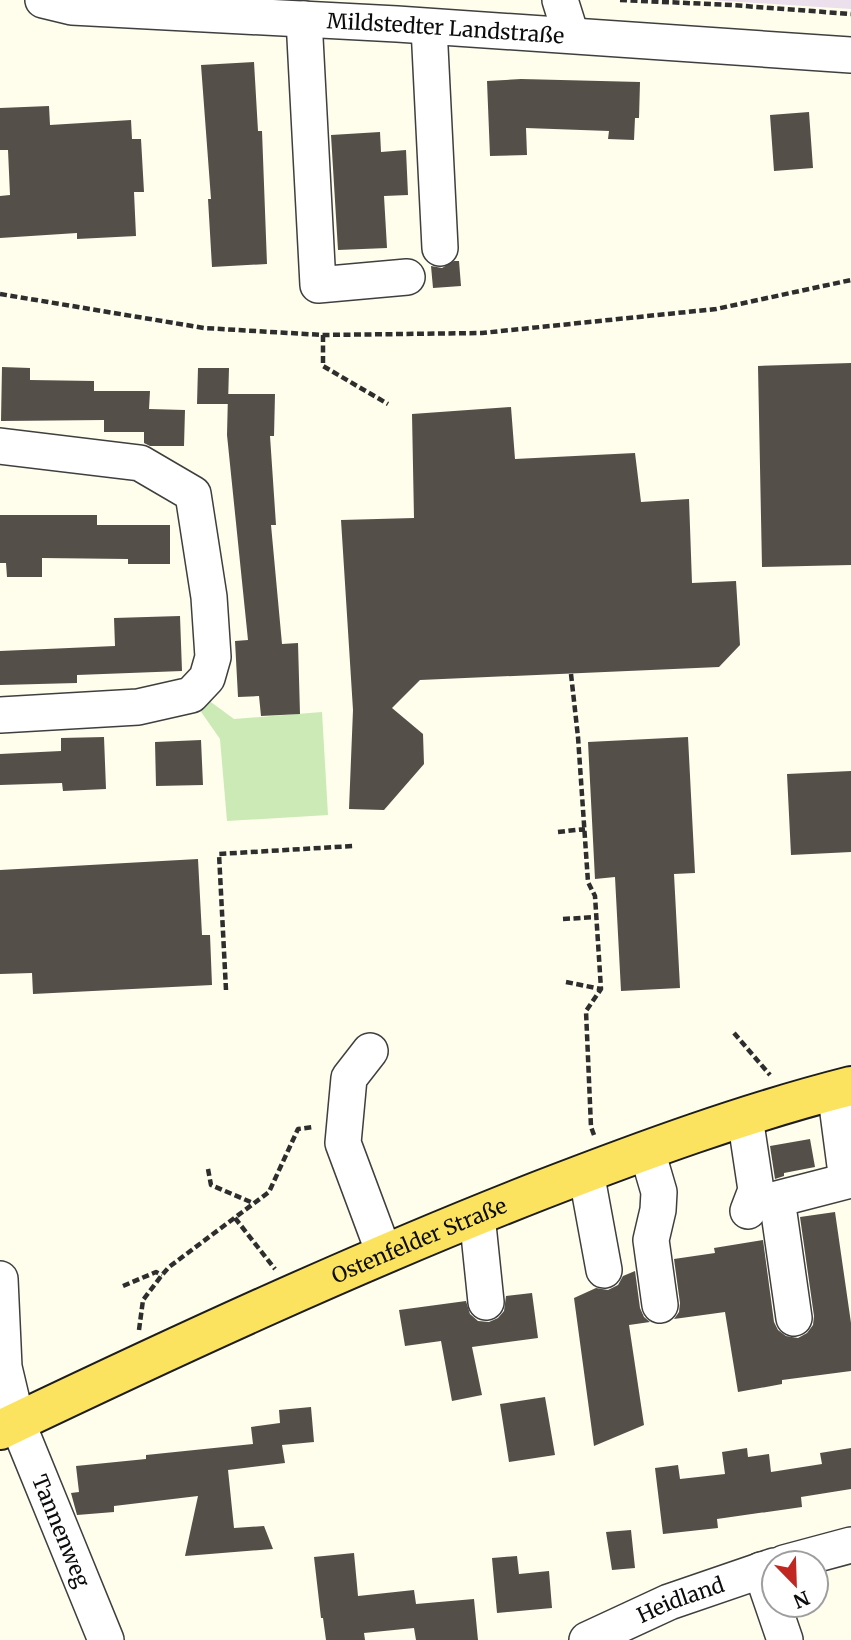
<svg xmlns="http://www.w3.org/2000/svg" width="851" height="1640" viewBox="0 0 851 1640" font-family="Merriweather,serif">
<style>
.industrial{fill:#ebe0ec}
.green{fill:#cceab5}
.building{fill:#554f49}
.lines{fill:none;stroke-linecap:round;stroke-linejoin:round}
.minor-casing{stroke:#3f3f3f;stroke-width:38}
.major-casing{stroke:#1d1d1d;stroke-width:42}
.path{stroke:#2e2e2e;stroke-width:4.5;stroke-dasharray:7 3.5;stroke-linecap:butt}
.minor{stroke:#fff;stroke-width:35}
.major{stroke:#fce35f;stroke-width:38}
.labels{text-anchor:middle;dominant-baseline:central;stroke-width:7;stroke-linejoin:round;paint-order:stroke}
.street-label{font-size:21px;fill:#0c0c0c;stroke:#fff}
</style>
<rect width="100%" height="100%" fill="#fffdec"/>
<!-- industrial -->
<path class="industrial" d="M710,0H851V9Z"/>
<!-- green -->
<path class="green" d="M204,697L234,719L322,712L328,815L227,821L220,739L197,706Z"/>
<!-- building -->
<path class="building" d="M254,62L258,131H262L267,264L212,267L208,199H211L201,65Z
M521,79L640,82L639,118H635L634,140L608,139L609,131L526,128L527,155L490,156L487,81Z
M49,106L50,125L131,120L132,139H141L144,192H134L136,236L77,239V233L0,238V196L10,195L8,150H0V108Z
M809,112L813,168L774,171L770,115Z
M380,132L381,152L406,150L408,195L384,196L387,248L338,250L331,135Z
M454,261H459L461,286L433,288L431,266L442,268Z
M851,363V565L762,567L758,366Z
M2,367L30,368V380L94,381V391H150L149,409L185,410L184,446H150L144,443V432H104V420L1,421Z
M198,368H229L228,404H197Z
M228,394H275L274,436H270L276,525H271L282,644L298,643L300,714L261,716L259,696L238,697L235,641L248,640L227,435Z
M511,407L515,459L635,453L641,502L689,499L692,583L736,581L740,645L719,667L420,680L392,708L423,734L424,764L384,810L349,809L353,710L341,520L414,518L412,414Z
M0,515H97V525H170V564H128V559L42,558V577H7L6,563H0Z
M180,616L182,671L77,675V683L0,685V651L115,646L114,618Z
M104,737L106,789L63,791L62,783L0,785V754L61,751V738Z
M688,737L695,873L674,874L680,988L621,991L615,877L595,879L588,742Z
M201,740L203,785L156,786L155,742Z
M851,771V852L791,855L787,774Z
M198,859L202,935H210L212,985L33,994L32,973L0,974V870Z
M810,1139L815,1167L784,1173V1176L775,1179L770,1146Z
M835,1212L851,1323V1371L782,1380V1384L738,1392L725,1312L674,1319L679,1312L680,1303L674,1259L715,1253L714,1248L763,1240L774,1322L778,1330L786,1336L798,1338L807,1333L813,1325L814,1316L800,1217Z
M635,1271L640,1308L644,1317L650,1322L629,1325L644,1425L594,1446L574,1298L596,1288L608,1290L618,1285L623,1276Z
M532,1293L538,1338L472,1347L482,1395L452,1401L441,1341L405,1346L399,1310L466,1301L470,1314L478,1321L489,1322L498,1318L504,1311L506,1296Z
M545,1397L555,1455L509,1462L500,1404Z
M311,1407L314,1442L282,1445L285,1463L228,1470L234,1528L264,1526L273,1549L185,1556L198,1496L114,1506V1512L77,1515L71,1493L79,1492L76,1466L146,1459V1455L253,1444L251,1427L280,1423L279,1410Z
M747,1448L748,1457L769,1454L771,1472L822,1464L820,1453L851,1448V1489L801,1497L802,1507L717,1519L718,1528L663,1534L655,1468L678,1465L680,1479L725,1474L722,1452Z
M631,1530L635,1568L612,1570L606,1532Z
M354,1553L358,1596L414,1590L416,1604L474,1599L478,1640H416L414,1628L364,1633L365,1640H326L323,1618H321L314,1557Z
M517,1556L519,1574L549,1571L552,1608L497,1613L492,1558Z"/>
<g class="lines">
<!-- minor casing -->
<g class="minor-casing">
<g id="minor">
<path id="s1" d="M43,0L72,7L397,24L851,55"/>
<path d="M560,0L571,35"/>
<path d="M304,19L318,285L407,277"/>
<path d="M429,27L440,248"/>
<path d="M0,446L140,463L193,494L209,597L213,657L207,678L191,695L138,707L0,715"/>
<path d="M370,1051L349,1078L343,1143L384,1253"/>
<path d="M745,1117L756,1190L748,1211"/>
<path d="M647,1151L659,1192L658,1210L651,1240L660,1305"/>
<path d="M586,1172L604,1270"/>
<path d="M477,1215L486,1302"/>
<path id="s2" d="M0,1279L4,1367L17,1422L106,1640"/>
<path d="M794,1318L777,1199L847,1181L835,1090"/>
<path d="M784,1563L851,1545"/>
<path d="M761,1570L785,1640"/>
<path id="s3" d="M587,1640L669,1602L774,1566"/>
</g>
</g>
<!-- major casing -->
<g class="major-casing">
<g id="major">
<path id="s4" d="M0,1430C178,1345 357,1262 541,1190C642,1151 745,1113 851,1086"/>
</g>
</g>
<!-- path -->
<path class="path" d="M620,0L731,5L851,14
M0,294L204,328L323,335L482,333L716,309L851,280
M323,335V366L388,404
M571,674L578,737L588,882L595,896L601,989L586,1011L591,1127L594,1135
M558,832L585,829
M563,919L597,917
M566,982L601,989
M226,990L219,854L353,846
M734,1033L770,1075
M208,1169L211,1185L253,1203
M235,1218L275,1269
M123,1286L156,1272L162,1275
M139,1330L143,1300L162,1275L169,1267L269,1192L298,1129L313,1127"/>
<!-- minor -->
<use href="#minor" class="minor"/>
<!-- major -->
<use href="#major" class="major"/>
</g>
<g class="labels">
<!-- street labels -->
<g class="street-label">
<text stroke="none"><textPath href="#s1" startOffset="404">Mildstedter Landstraße</textPath></text>
<text stroke="none"><textPath href="#s4" startOffset="460">Ostenfelder Straße</textPath></text>
<text stroke="none"><textPath href="#s2" startOffset="262">Tannenweg</textPath></text>
<text stroke="none"><textPath href="#s3" startOffset="102">Heidland</textPath></text>
</g>
</g>
<!-- north arrow -->
<g transform="translate(795 1584) rotate(157)"><circle r="33" fill="#ffffff" stroke="#9e9e9e" stroke-width="2"/>
<path d="M0-5L12 26L0 18L-12 26Z" fill="#c02721"/>
<text y="-10" font-size="19" font-weight="bold" text-anchor="middle" fill="#0c0c0c">N</text>
</g>
</svg>
